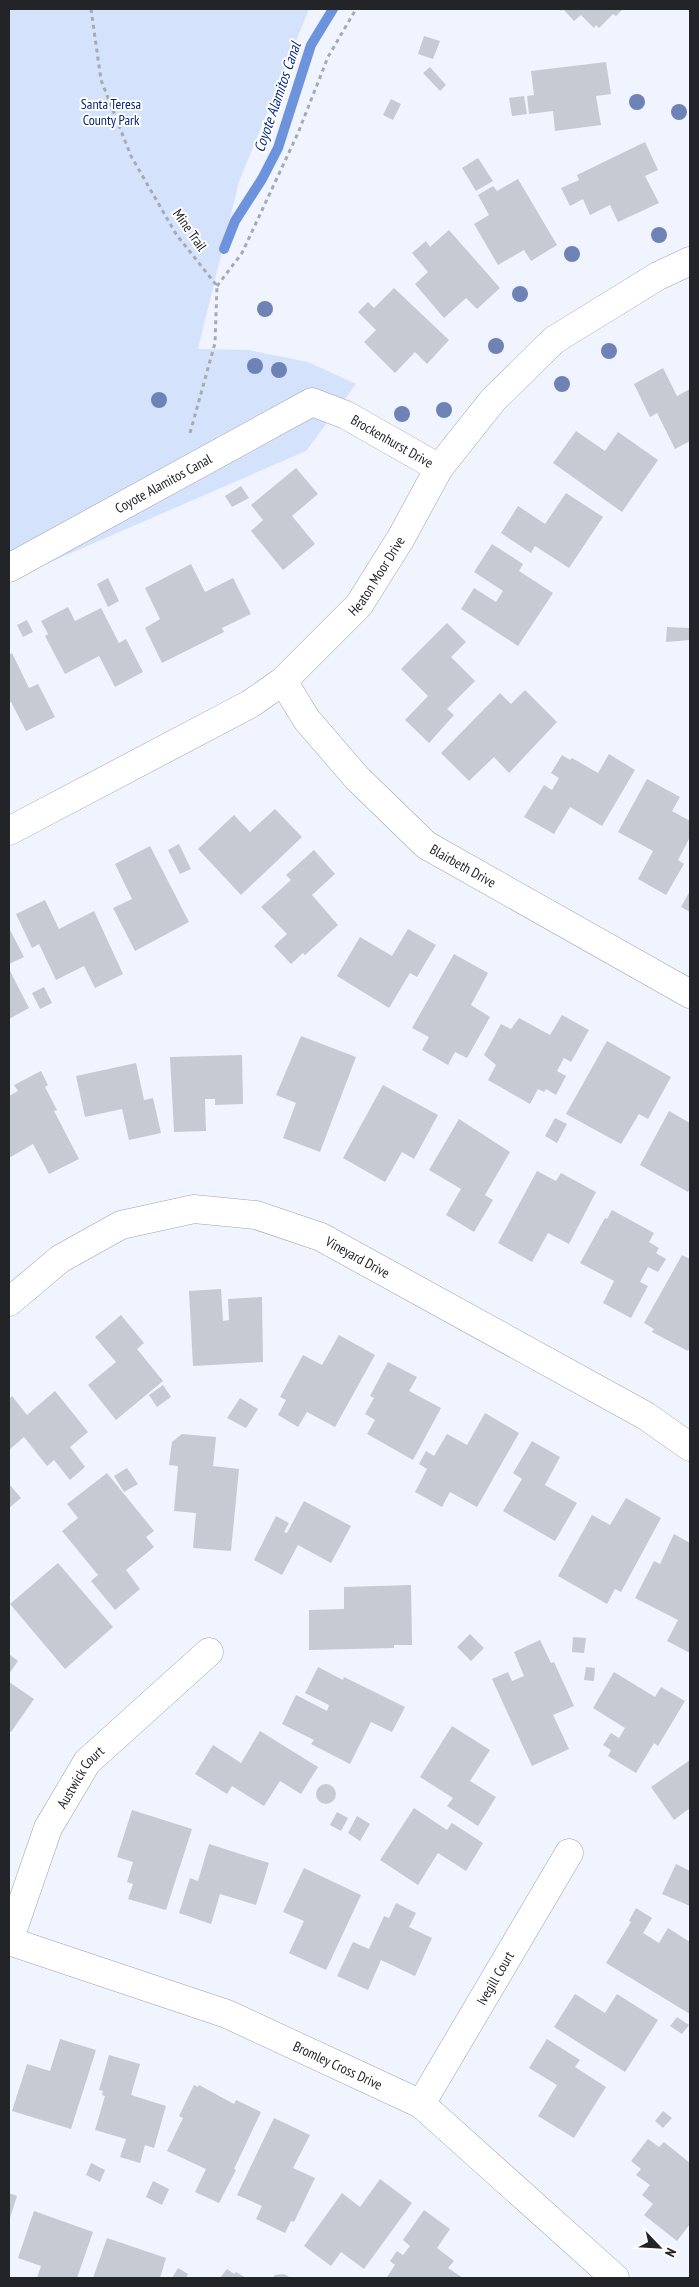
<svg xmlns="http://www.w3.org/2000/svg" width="699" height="2287" viewBox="0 0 699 2287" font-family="'PT Sans Narrow',sans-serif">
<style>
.green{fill:#d4e2fc}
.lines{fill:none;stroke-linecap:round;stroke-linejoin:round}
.stream{stroke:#6e93dd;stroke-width:10}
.building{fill:#c5cad3}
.minor-casing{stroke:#9ea3ac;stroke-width:29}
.path{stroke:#a6aab1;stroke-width:3;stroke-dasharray:4 4;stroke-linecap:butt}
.minor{stroke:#fff;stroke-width:28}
.tree{fill:#6e82b5}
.labels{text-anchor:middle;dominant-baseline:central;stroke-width:4;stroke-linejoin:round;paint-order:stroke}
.park-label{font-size:14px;fill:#05247a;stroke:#fff}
.street-label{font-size:14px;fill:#222427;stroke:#fff}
.water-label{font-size:15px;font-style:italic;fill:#0d2e84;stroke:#fff}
</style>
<rect width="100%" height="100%" fill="#eff4fe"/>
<!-- green -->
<path class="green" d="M9,9H309L239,182L198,349L248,350L308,362L356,384L306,451L9,580Z"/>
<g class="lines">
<!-- stream -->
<path class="stream" d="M224,249L235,221L262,179L278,148L311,45L333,9"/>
</g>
<!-- building -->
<path class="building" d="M559,9H623L616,16L613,14L599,28L596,25L594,28L581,15L574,21L563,9L561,11Z
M424,36L440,41L433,59L418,54Z
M606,62L611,94L596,96L601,125L555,131L553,111L529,114L527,96L534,95L531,71Z
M430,67L446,85L440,91L423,73Z
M524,96L527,114L512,116L509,98Z
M391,99L401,104L393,120L383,115Z
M645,142L658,170L645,176L659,203L618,222L610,205L590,215L583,199L570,206L561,188L579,180L577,175Z
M478,158L493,181L476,191L462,168Z
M518,179L557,245L531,261L524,250L498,265L474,224L489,215L478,195L493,186L497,191Z
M449,230L500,288L477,309L466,298L444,318L415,284L428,272L412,253L426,241L430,247Z
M394,288L449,340L427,364L415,352L395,373L364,342L376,330L358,312L368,302L374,308Z
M663,368L677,396L690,389V441L675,449L657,413L650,417L634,384Z
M576,431L605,451L618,432L658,460L622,512L553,463Z
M296,468L318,494L292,516L315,544L283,570L251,531L263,520L251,505Z
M241,486L249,498L232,507L225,496Z
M566,493L603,517L569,568L535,546L531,553L501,533L518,506L545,524Z
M492,544L523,564L519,571L553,593L518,646L461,609L474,588L496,602L503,591L474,572Z
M191,564L205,592L233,578L251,614L222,628L224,632L162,663L145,628L160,619L145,588Z
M108,578L119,601L108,607L97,584Z
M68,607L75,621L101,608L119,643L126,639L143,672L115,687L99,656L65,674L45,636L48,634L41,621Z
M27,620L33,632L23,637L17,625Z
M447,623L466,642L451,657L475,681L447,709L454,715L429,743L405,720L428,696L401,669Z
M667,627L690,628V640L666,642Z
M12,653L29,688L38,684L55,717L26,731L11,702L9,703V655Z
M525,690L557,722L509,773L494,757L469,781L441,753L500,693L511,704Z
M609,754L635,770L602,826L570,807L554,834L524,817L544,785L552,790L559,778L551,773L562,755L570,760L572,758L598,773Z
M647,779L680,797L672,811L690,821V837L678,860L684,864L666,895L638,879L653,851L618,832Z
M275,809L302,837L241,895L198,849L234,815L250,832Z
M179,844L191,869L180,874L168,850Z
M150,846L189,922L135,951L113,908L132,899L115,864Z
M314,850L335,874L312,895L338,925L305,955L303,953L291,964L274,946L287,934L261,907L291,880L286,875Z
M690,891V912L681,907Z
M45,900L59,929L94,911L123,974L95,988L84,966L56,980L39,944L32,948L16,914Z
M9,928L24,957L9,964Z
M408,929L436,945L417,977L410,973L389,1008L337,976L360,937L392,956Z
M454,954L488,973L471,1005L490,1017L467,1058L455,1052L448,1065L422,1050L429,1037L412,1028Z
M9,969L29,1008L9,1019Z
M44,987L52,1003L40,1009L32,993Z
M562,1015L589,1030L571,1062L564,1058L557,1071L566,1076L556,1095L546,1089L544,1092L538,1089L530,1104L488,1080L496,1065L484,1055L501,1024L511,1029L519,1018L550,1035Z
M301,1036L356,1057L320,1152L283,1138L296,1103L276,1095Z
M607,1041L671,1077L648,1119L639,1114L621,1144L566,1114Z
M242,1055L243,1104L215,1105V1099H205L206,1131L174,1132L170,1057Z
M136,1063L144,1100L153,1098L161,1133L129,1140L122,1109L85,1117L76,1076Z
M41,1071L48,1085L45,1087L57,1110L54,1111L79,1159L49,1174L33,1144L9,1158V1096L18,1091L14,1085Z
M383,1085L438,1115L414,1159L402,1152L385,1182L343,1158Z
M669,1111L690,1123V1188L688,1192L640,1165Z
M555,1118L567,1124L557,1143L545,1136Z
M459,1119L510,1152L485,1195L493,1200L474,1232L446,1215L461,1189L429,1170Z
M537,1171L556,1181L561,1173L596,1192L569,1244L548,1233L532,1262L498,1243Z
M612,1210L654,1233L649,1242L659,1248L656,1253L666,1259L658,1272L648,1267L640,1282L648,1286L631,1318L603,1303L614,1281L580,1263L605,1218L607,1219Z
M682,1255L690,1259V1347L688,1351L652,1332L654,1329L644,1323Z
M221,1289L223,1321L229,1320L228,1299L262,1297L263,1362L193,1366L189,1291Z
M121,1315L144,1343L137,1349L163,1381L116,1420L88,1385L116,1362L95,1337Z
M339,1335L375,1355L335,1427L307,1412L298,1427L278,1415L286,1400L280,1397L303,1355L322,1365Z
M388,1362L417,1377L409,1391L441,1408L413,1460L367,1434L375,1420L365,1414L374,1398L370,1396Z
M163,1385L171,1397L157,1407L149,1395Z
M55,1391L88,1432L70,1447L85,1467L70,1480L54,1460L47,1466L24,1437L9,1450V1399L12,1396L27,1415Z
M240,1398L258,1409L246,1428L227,1418Z
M485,1413L519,1433L477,1507L450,1492L442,1507L415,1492L427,1469L419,1464L426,1451L434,1456L447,1434L467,1445Z
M182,1434L216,1437L213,1466L239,1469L231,1551L193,1548L196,1513L174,1511L178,1466L169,1465L172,1442Z
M532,1441L560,1457L545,1485L577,1503L555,1541L503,1511L522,1479L513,1473Z
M127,1468L138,1484L124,1492L114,1476Z
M107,1473L154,1531L146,1537L154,1547L126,1570L140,1589L115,1610L91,1581L98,1575L62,1531L78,1518L67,1504Z
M9,1484L21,1498L9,1508Z
M626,1498L661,1518L621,1592L615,1589L607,1604L558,1576L592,1515L610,1525Z
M304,1501L351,1526L331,1563L298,1545L282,1575L254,1560L276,1516L289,1523L284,1532L287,1533Z
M674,1534L690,1543V1653L667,1641L678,1620L635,1598L654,1561L660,1564Z
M58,1563L113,1627L65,1669L10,1604Z
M411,1585L412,1645H394V1648L309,1650V1610L344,1609V1587Z
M470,1634L484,1648L471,1661L457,1647Z
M573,1637L586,1638L584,1653L572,1652Z
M540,1640L551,1663L554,1662L574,1706L553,1715L569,1749L532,1766L492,1679L508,1672L512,1681L524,1676L514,1652Z
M9,1654L18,1661L9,1674Z
M318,1667L343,1680L344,1677L405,1707L392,1732L371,1722L350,1764L311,1744L314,1740L282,1724L296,1695L327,1711L329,1705L305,1693Z
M586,1667L595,1668L594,1681L584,1680Z
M614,1672L655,1697L661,1687L685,1701L658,1746L654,1743L636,1773L608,1756L611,1750L603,1745L611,1733L619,1738L625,1728L593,1708Z
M9,1682L34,1699L11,1732L9,1731Z
M452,1726L490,1750L470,1781L496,1797L478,1826L447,1806L453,1798L420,1777Z
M260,1731L318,1767L301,1794L280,1781L264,1806L232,1786L227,1794L195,1774L213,1745L241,1763Z
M690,1760V1808L674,1820L651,1787Z
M316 1794a10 10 0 1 1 20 0a10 10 0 1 1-20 0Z
M414,1808L447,1830L452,1823L483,1843L466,1871L438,1853L418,1885L380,1860Z
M132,1810L192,1829L166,1910L128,1899L133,1884L127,1882L133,1862L117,1857Z
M337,1812L348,1818L341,1831L330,1825Z
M357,1816L370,1824L360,1841L348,1833Z
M209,1844L269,1863L256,1905L220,1894L211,1924L179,1913L190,1878L198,1881Z
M676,1864L690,1871V1906L662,1894Z
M304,1868L361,1895L326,1970L289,1953L304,1921L283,1912Z
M396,1903L416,1913L409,1927L432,1938L415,1976L381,1960L368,1990L337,1976L353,1942L369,1949L384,1916L389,1918Z
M636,1908L652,1918L643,1933L659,1943L668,1928L690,1942V2014L606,1963L631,1922L629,1921Z
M575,1994L605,2013L617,1994L658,2020L625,2072L554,2027Z
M677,2017L689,2025L682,2034L670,2026Z
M60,2039L96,2050L71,2129L12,2111L27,2064L50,2071Z
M547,2039L580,2060L575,2067L606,2087L574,2138L538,2116L557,2085L529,2068Z
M109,2055L140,2064L131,2095L166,2106L154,2148L145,2145L140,2163L120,2157L126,2139L95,2130L105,2096L102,2095L103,2091L99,2090Z
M194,2085L198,2087L199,2085L234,2104L236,2100L261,2112L234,2169L236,2170L219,2203L195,2192L206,2169L167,2151L183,2118L179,2116Z
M663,2111L672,2118L663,2128L655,2121Z
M274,2118L310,2135L293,2168L315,2178L294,2222L291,2221L285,2233L256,2219L262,2206L237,2195Z
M648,2139L659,2147L664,2142L690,2163V2224L677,2241L644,2215L653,2204L642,2195L650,2185L636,2175L641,2169L631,2161Z
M91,2163L105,2170L100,2182L86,2175Z
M380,2179L412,2203L364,2269L341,2252L331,2266L304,2246L342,2193L360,2207Z
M153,2181L169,2189L162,2205L146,2197Z
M9,2193L17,2196L9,2221Z
M424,2210L450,2229L437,2248L454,2261L448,2268L463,2278L387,2277L395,2265L390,2261L397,2251L403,2255L410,2246L403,2240Z
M34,2211L93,2232L77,2278H37L41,2266L18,2258Z
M107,2238L166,2258L160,2278H93Z
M178,2268L188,2274L186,2278H172Z
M227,2269L234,2274L236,2272L246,2278H220Z
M284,2274L291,2278H273L275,2275Z"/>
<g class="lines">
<!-- minor casing -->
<g class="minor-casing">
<g id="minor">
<path id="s1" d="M9,568L312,402L346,415L439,468"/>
<path id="s2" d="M283,681L307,720L357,778L426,845L690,994"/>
<path id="s3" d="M9,831L250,704L283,681L359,605L401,538L439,468L493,400L554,340L658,276L690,261"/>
<path id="s4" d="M9,1302L60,1259L121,1225L194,1209L256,1215L321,1237L646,1416L690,1447"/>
<path id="s5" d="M9,1941L227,2014L421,2104L615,2278"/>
<path id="s6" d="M9,1941L48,1828L87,1762L209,1652"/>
<path id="s7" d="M421,2104L569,1853"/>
</g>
</g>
<!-- path -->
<path class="path" d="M91,9L101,80L131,156L176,234L217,286L215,343L190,433
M217,286L242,253L298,133L328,57L356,9"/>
<!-- minor -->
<use href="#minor" class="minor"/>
</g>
<!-- trees -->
<g class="tree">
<circle cx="637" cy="102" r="8"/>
<circle cx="679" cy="112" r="8"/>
<circle cx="659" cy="235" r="8"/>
<circle cx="572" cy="254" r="8"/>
<circle cx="520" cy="294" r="8"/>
<circle cx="265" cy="309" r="8"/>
<circle cx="496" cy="346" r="8"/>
<circle cx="609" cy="351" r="8"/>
<circle cx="255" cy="366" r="8"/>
<circle cx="279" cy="370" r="8"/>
<circle cx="562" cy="384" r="8"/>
<circle cx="159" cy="400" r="8"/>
<circle cx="444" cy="410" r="8"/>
<circle cx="402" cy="414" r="8"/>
</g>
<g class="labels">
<!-- park labels -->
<g class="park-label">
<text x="111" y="104">Santa Teresa<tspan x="111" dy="16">County Park</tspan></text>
</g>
<!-- street labels -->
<g class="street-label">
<text transform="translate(190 230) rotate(55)">Mine Trail</text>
<text stroke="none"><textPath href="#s1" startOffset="435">Brockenhurst Drive</textPath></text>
<text stroke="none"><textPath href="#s1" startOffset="176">Coyote Alamitos Canal</textPath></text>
<text stroke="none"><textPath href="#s3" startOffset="454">Heaton Moor Drive</textPath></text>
<text stroke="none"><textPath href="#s2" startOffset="261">Blairbeth Drive</textPath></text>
<text stroke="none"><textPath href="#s4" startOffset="384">Vineyard Drive</textPath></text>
<text stroke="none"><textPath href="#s6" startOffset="180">Austwick Court</textPath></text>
<text stroke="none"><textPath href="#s7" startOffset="146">Ivegill Court</textPath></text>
<text stroke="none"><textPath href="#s5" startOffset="352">Bromley Cross Drive</textPath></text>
</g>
<!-- water labels -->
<g class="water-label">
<text transform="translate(277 97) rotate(-71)">Coyote Alamitos Canal</text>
</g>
</g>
<!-- border -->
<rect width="699" height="2287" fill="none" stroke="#222427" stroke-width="20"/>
<!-- north arrow -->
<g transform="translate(659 2247) rotate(115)" stroke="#ffffff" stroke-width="4" paint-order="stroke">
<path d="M0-4L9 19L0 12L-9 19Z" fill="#222427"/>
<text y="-8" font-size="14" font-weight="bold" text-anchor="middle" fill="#222427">N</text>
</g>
</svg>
